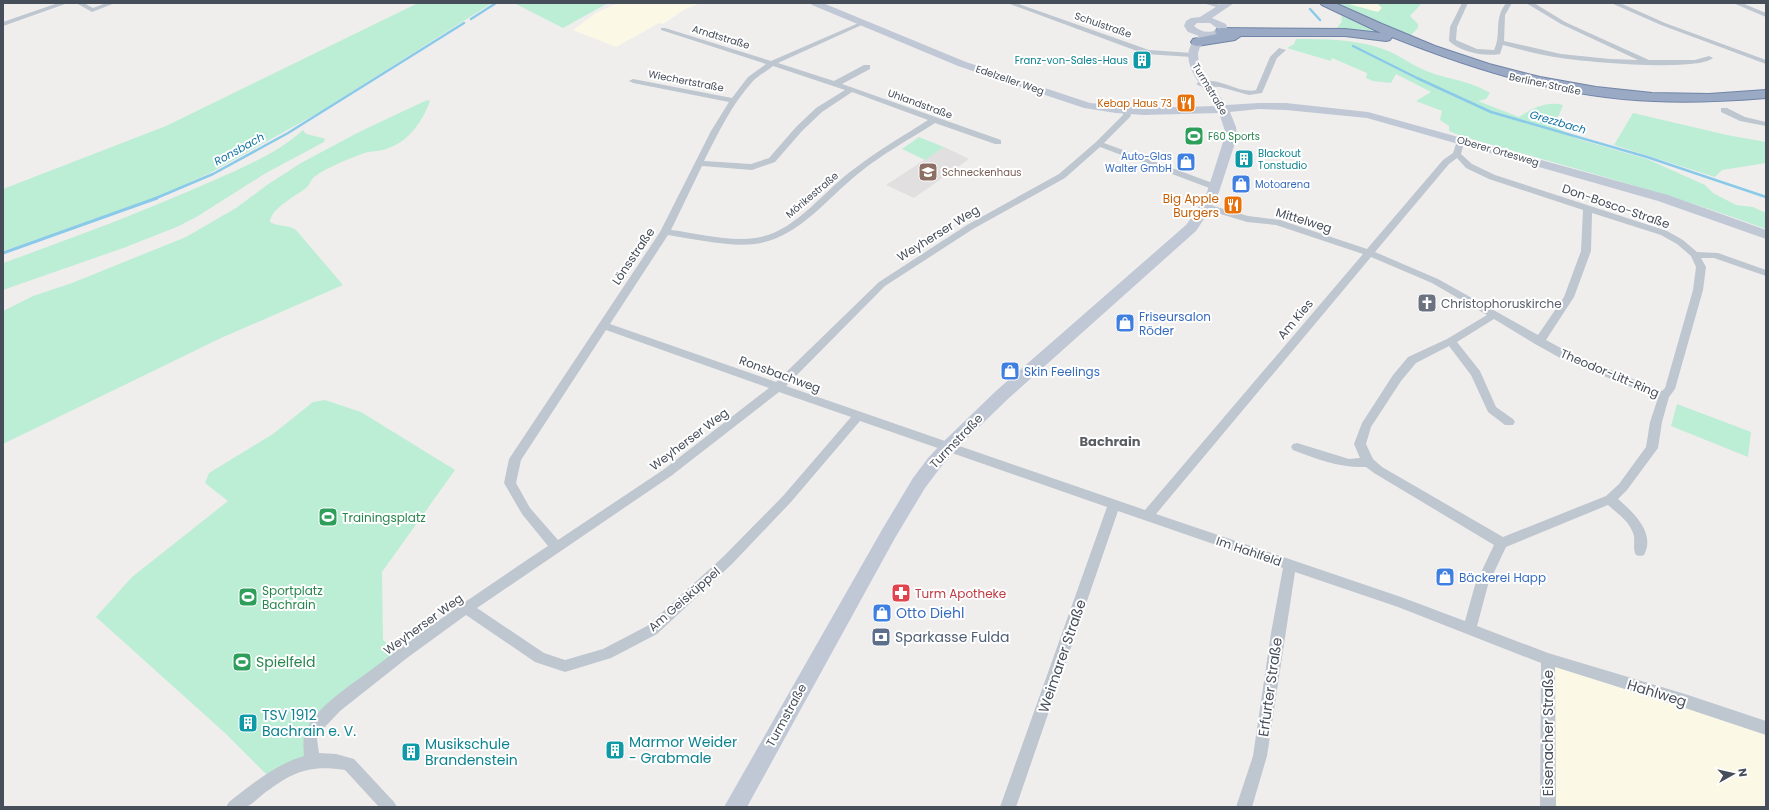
<svg xmlns="http://www.w3.org/2000/svg" width="1769" height="810" viewBox="0 0 1769 810" font-family="Poppins,sans-serif">
<style>
.commercial{fill:#fbf8e6}
.education{fill:#e1dfdf}
.green{fill:#bcedd5}
.lines{fill:none;stroke-linecap:round;stroke-linejoin:round}
.stream-far1{stroke:#8acae9;stroke-width:2.5}
.stream{stroke:#8acae9;stroke-width:3}
.trunk-casing{stroke:#7184a7;stroke-width:2}
.minor{fill:#bec6cf;fill-rule:evenodd}
.secondary{fill:#c0c8d6;fill-rule:evenodd}
.trunk{fill:#9aa9c4;fill-rule:evenodd}
.labels{text-anchor:middle;dominant-baseline:central;stroke-width:4;stroke-linejoin:round;paint-order:stroke}
.far-street-label{font-size:10px;fill:#464e5a;stroke:#fff}
.far-culture-label{font-size:10px;fill:#0d838f;stroke:#fff;text-anchor:end}
.far-food-label{font-size:10px;fill:#c56008;stroke:#fff;text-anchor:end}
.far-leisure-label{font-size:10px;fill:#27864d;stroke:#fff;text-anchor:start}
.far-shop-label{font-size:10px;fill:#366cbe;stroke:#fff;text-anchor:end}
.far-education-label{font-size:10px;fill:#785e54;stroke:#fff;text-anchor:start}
.far-water-label{font-size:11px;font-style:italic;fill:#1072a4;stroke:#fff}
.food-label{font-size:12px;fill:#c56008;stroke:#fff;text-anchor:end}
.street-label{font-size:12px;fill:#464e5a;stroke:#fff}
.worship-label{font-size:12px;fill:#5b616d;stroke:#fff;text-anchor:start}
.shop-label{font-size:12px;fill:#366cbe;stroke:#fff;text-anchor:start}
.leisure-label{font-size:12px;fill:#27864d;stroke:#fff;text-anchor:start}
.health-label{font-size:12px;fill:#be3a42;stroke:#fff;text-anchor:start}
.neighbourhood-label{font-size:13px;font-weight:bold;fill:#5a5d62;stroke:#fff}
.near-shop-label{font-size:14px;fill:#366cbe;stroke:#fff;text-anchor:start}
.near-service-label{font-size:14px;fill:#4e5e75;stroke:#fff;text-anchor:start}
.near-street-label{font-size:14px;fill:#464e5a;stroke:#fff}
.near-leisure-label{font-size:14px;fill:#27864d;stroke:#fff;text-anchor:start}
.near-culture-label{font-size:14px;fill:#0d838f;stroke:#fff;text-anchor:start}
</style>
<rect width="100%" height="100%" fill="#f0eeed"/>
<!-- commercial -->
<path class="commercial" d="M618,3H701L685,9L663,24L659,23L616,47L573,30L596,13Z
M1349,3H1383L1378,4L1382,8L1378,12L1355,7Z
M1548,659L1766,728V807H1548Z"/>
<!-- education -->
<path class="education" d="M944,147L969,159L914,198L886,185Z"/>
<!-- green -->
<path class="green" d="M418,3H492L318,113L210,173L162,195L3,251V189L166,126Z
M514,3H608L563,28Z
M1337,3C1351,3 1364,9 1378,12L1382,8L1378,4L1422,3L1410,16L1418,24V28L1410,36Z
M1343,16L1379,33L1333,29L1338,27L1342,21L1341,17Z
M1296,39C1324,39 1356,39 1383,49C1398,54 1410,64 1424,70C1447,80 1467,79 1490,93L1486,99L1478,101L1519,117C1533,108 1547,101 1563,105L1559,115L1551,125L1578,139L1647,159L1705,185L1713,193L1736,205L1753,207L1766,213V229C1667,192 1565,166 1464,137L1449,131V126L1440,120L1442,111L1416,101L1431,92L1396,74L1391,83L1373,81L1366,78L1367,73L1332,58L1331,61L1287,48L1294,44Z
M427,100L430,101C422,122 409,142 386,149C380,151 374,151 368,152C357,155 326,168 317,175C310,179 311,184 306,188C296,196 270,209 270,222C278,227 288,224 296,230L343,285L221,338L3,444V311L33,296L72,283L186,237L236,208L267,185L301,163L359,132Z
M1633,113L1727,135L1766,142V163L1722,170L1715,177L1614,145Z
M303,130L306,134L323,138L325,139L324,142L266,173L198,216L179,226L126,247L3,290V263C73,238 142,212 210,182C241,168 277,154 303,130Z
M919,137L944,147L925,160L902,149Z
M325,400L361,412L455,470L382,572L383,640L402,654L318,724L312,761L271,779L225,733L96,617L132,577L228,501L205,483L209,473L273,434L313,402Z
M1677,404L1751,432L1748,457L1671,426Z"/>
<g class="lines">
<!-- stream-far1 -->
<path class="stream-far1" d="M1310,9L1320,20
M471,19L496,3
M1353,46L1417,78L1491,112L1647,157L1766,197
M154,199L213,174L288,133L464,23"/>
<!-- stream -->
<path class="stream" d="M3,253L157,198"/>
<!-- trunk casing -->
<g class="trunk-casing">
<path id="trunk" d="M1320,3H1335L1382,24L1435,46L1489,64L1540,77L1596,87L1652,93L1709,94L1766,90V98C1728,101 1691,103 1654,101C1564,98 1475,70 1392,37L1390,40L1386,41L1345,36H1241L1235,40L1197,46L1193,45L1191,42L1193,39L1217,34L1215,32L1217,29L1221,28L1345,29L1381,33L1322,5Z"/>
</g>
<!-- minor -->
<path class="minor" d="M58,3H68L3,26V22Z
M76,3H84L93,8L106,3H115L92,12Z
M1007,3H1016L1149,50L1192,53L1196,55L1192,57L1145,54Z
M1203,3H1215L1226,7L1223,9Z
M1462,3H1468L1457,27L1456,40L1477,49L1494,50C1502,34 1493,20 1506,3H1512L1505,15L1504,41L1561,54L1610,59L1638,60L1561,24L1526,3H1534L1565,22L1649,60H1695L1709,56L1713,58C1696,72 1586,62 1561,58C1541,55 1522,50 1503,45L1500,54C1484,57 1461,52 1449,41L1450,27Z
M1611,3H1620L1665,23L1766,60V64L1661,25Z
M1733,3H1742L1766,13V17Z
M861,22L866,23L778,63L834,81L864,65H870V69L842,84L1001,140V144H995L935,123C910,139 882,154 859,173C826,199 799,238 755,244C728,247 694,239 668,235L610,324L776,382L879,282L967,225L1059,174L1096,142L1123,115V109H1129L1131,115L1130,117L1104,143L1218,185L1219,187L1218,189H1212L1100,147L1065,178L973,229L885,286L786,386L1145,510L1363,254L1276,225L1247,222L1204,209L1203,207L1204,205H1210L1248,216L1280,220L1367,249L1443,160L1453,153L1458,138H1464L1465,140L1461,154L1472,164L1495,175L1667,231L1683,240L1697,252L1718,253L1766,270V276L1714,258H1701L1706,267L1703,290L1675,389L1669,397L1662,422L1658,448L1627,490L1618,499C1633,512 1656,533 1644,555L1640,556L1636,555C1632,548 1636,540 1633,533C1629,521 1617,513 1608,505L1506,547L1488,585L1477,626L1548,653L1685,694L1766,721V735L1685,708L1555,667L1556,807H1540L1541,663L1398,607L1295,572L1267,756L1252,807H1236L1253,756L1271,633L1283,568L1118,511L1016,807H1000L1107,507L860,421L791,502L732,564L657,634L611,658L565,672L535,662L466,615L407,658L340,711L323,729L317,739L319,753L336,754L354,759L394,802L397,807H379L345,770C308,764 291,773 262,795C258,798 251,806 245,807C239,808 232,807 226,807L229,802C252,784 276,764 304,756C303,740 302,733 313,719C328,699 351,685 371,670C428,626 488,586 548,546L522,514L504,483L509,459L660,232L711,131L729,102L633,83L629,81L633,79L732,98L748,77L766,64L661,30V28H665L771,61ZM773,66L845,90L816,108L796,127L769,158L751,164L704,161C718,133 732,104 753,81C758,76 767,71 773,66ZM852,92L928,120C903,136 877,151 854,169C823,191 795,233 755,238C730,242 696,233 671,230L702,166L752,170L775,162L802,131L822,112ZM1457,158L1466,168L1489,179L1583,210L1581,251L1564,297L1538,335L1438,279L1375,252L1449,164ZM1592,213L1661,235L1677,244L1691,256L1696,267L1693,290L1665,388L1662,391L1570,353L1546,340L1574,297L1591,251ZM1371,257L1432,283L1487,315L1447,339L1408,357L1393,375L1362,423L1354,444L1360,458L1349,459L1297,443L1293,444L1291,447L1293,450C1317,459 1339,468 1366,467L1374,473L1494,545L1475,585L1465,621L1401,597L1156,514ZM1494,319L1535,344L1562,359L1658,398L1650,422L1646,447L1619,484L1606,496L1503,537L1382,467L1373,459L1366,444L1371,427L1401,381L1416,363L1449,346L1471,375L1488,412L1505,425H1513L1515,422L1513,419L1496,407L1480,371L1457,342ZM606,330L769,388L663,470L558,540L530,508L516,483L521,460ZM779,392L851,417L783,496L724,556L647,626L603,649L565,660L544,653L477,608L671,476Z
M1279,48L1286,50L1277,58L1262,93L1249,95L1220,87L1200,86L1196,84C1212,72 1239,95 1256,90L1270,57Z
M1721,108H1727L1745,117L1766,122V126L1740,121L1721,112Z"/>
<!-- secondary -->
<path class="secondary" d="M810,3H823L966,62L1090,103L1144,108L1216,106C1203,87 1172,57 1199,36L1188,32L1184,26L1186,21L1191,18L1200,17L1222,3H1234L1212,18L1226,24L1228,30C1222,38 1211,36 1204,43C1185,58 1217,92 1226,105L1259,103H1286L1368,112L1668,195L1766,230V239L1658,201L1367,118L1286,110L1259,109L1230,112L1236,127L1237,137L1219,192L1210,210L1196,231L1009,398L954,451L940,468L925,488L895,538L747,807H724L883,528L913,478L928,458L942,443L997,390L1186,225L1197,210L1207,192L1224,139L1225,131L1219,113L1144,115L1116,113L1084,108L958,66L812,5ZM1197,23H1210L1218,29C1209,34 1201,32 1194,26Z"/>
<!-- trunk -->
<use href="#trunk" class="trunk"/>
</g>
<!-- icons -->
<defs>
<g id="building-square" transform="scale(1)"><rect x="-9" y="-9" width="18" height="18" rx="4" fill="#0f9aa8" stroke="#fff"/><path d="M-4-6H4V6H1V3H-1V6H-4ZM-2.5-4.3h1.7v1.8h-1.7ZM.8-4.3h1.7v1.8H.8ZM-2.5-1h1.7V.8h-1.7ZM.8-1h1.7V.8H.8Z" fill="#fff"/></g>
<g id="restaurant-square" transform="scale(1)"><rect x="-9" y="-9" width="18" height="18" rx="4" fill="#e8710a" stroke="#fff"/><path d="M-5-6h1v4h1v-4h1v4h1v-4h1v5L-1.5 .5V6h-2V.5L-5-1ZM5-6V6H3V1.5H1.5Q1.5-4 5-6Z" fill="#fff"/></g>
<g id="stadium-square" transform="scale(1)"><rect x="-9" y="-9" width="18" height="18" rx="4" fill="#2e9e5b" stroke="#fff"/><path d="M0-5a6.5 5 0 1 0 0 10a6.5 5 0 1 0 0-10ZM-3.5-1.8h7v3.6h-7Z" fill="#fff"/></g>
<g id="shop-square" transform="scale(1)"><rect x="-9" y="-9" width="18" height="18" rx="4" fill="#3f7fe0" stroke="#fff"/><path d="M-5-2.5h2.3a2.7 3.5 0 0 1 5.4 0H5L5.5 6h-11ZM-1.5-2.5h3a1.5 2.3 0 0 0-3 0Z" fill="#fff"/></g>
<g id="school-square" transform="scale(1)"><rect x="-9" y="-9" width="18" height="18" rx="4" fill="#8d6e63" stroke="#fff"/><path d="M0-5L7-2L0 1L-7-2ZM-4 1L0 2.5L4 1V4Q0 6-4 4Z" fill="#fff"/></g>
<g id="church-square" transform="scale(1)"><rect x="-9" y="-9" width="18" height="18" rx="4" fill="#6b7280" stroke="#fff"/><path d="M-1.2-6h2.4v3.5h3.3v2.4h-3.3V6h-2.4V-.1h-3.3v-2.4h3.3Z" fill="#fff"/></g>
<g id="pharmacy-square" transform="scale(1)"><rect x="-9" y="-9" width="18" height="18" rx="4" fill="#e0444e" stroke="#fff"/><path d="M-2-6h4v4h4v4h-4v4h-4v-4h-4v-4h4Z" fill="#fff"/></g>
<g id="bank-square" transform="scale(1)"><rect x="-9" y="-9" width="18" height="18" rx="4" fill="#5c6f8a" stroke="#fff"/><path d="M-6-4H6V4H-6ZM0-2.3a2.3 2.3 0 1 0 0 4.6a2.3 2.3 0 1 0 0-4.6Z" fill="#fff"/></g>
</defs>
<g fill-rule="evenodd">
<use href="#building-square" x="1142" y="60"/>
<use href="#restaurant-square" x="1186" y="103"/>
<use href="#stadium-square" x="1194" y="136"/>
<use href="#building-square" x="1244" y="159"/>
<use href="#shop-square" x="1186" y="162"/>
<use href="#school-square" x="928" y="172"/>
<use href="#shop-square" x="1241" y="184"/>
<use href="#restaurant-square" x="1233" y="205"/>
<use href="#church-square" x="1427" y="303"/>
<use href="#shop-square" x="1125" y="323"/>
<use href="#shop-square" x="1010" y="371"/>
<use href="#stadium-square" x="328" y="517"/>
<use href="#shop-square" x="1445" y="577"/>
<use href="#pharmacy-square" x="901" y="593"/>
<use href="#stadium-square" x="248" y="597"/>
<use href="#shop-square" x="882" y="613"/>
<use href="#bank-square" x="881" y="637"/>
<use href="#stadium-square" x="242" y="662"/>
<use href="#building-square" x="248" y="723"/>
<use href="#building-square" x="615" y="750"/>
<use href="#building-square" x="411" y="752"/>
</g>
<g class="labels">
<!-- far-street labels -->
<g class="far-street-label">
<text transform="translate(1103 25) rotate(19)">Schulstraße</text>
<text transform="translate(721 37) rotate(17)">Arndtstraße</text>
<text transform="translate(1010 80) rotate(19)">Edelzeller Weg</text>
<text transform="translate(686 81) rotate(11)">Wiechertstraße</text>
<text transform="translate(1545 84) rotate(12)">Berliner Straße</text>
<text transform="translate(1210 89) rotate(59)">Turmstraße</text>
<text transform="translate(920 104) rotate(20)">Uhlandstraße</text>
<text transform="translate(1498 151) rotate(16)">Oberer Ortesweg</text>
<text transform="translate(812 195) rotate(-40)">Mörikestraße</text>
</g>
<!-- far-culture labels -->
<g class="far-culture-label">
<text x="1128" y="60">Franz-von-Sales-Haus</text>
<text x="1258" y="153" text-anchor="start">Blackout<tspan x="1258" dy="12">Tonstudio</tspan></text>
</g>
<!-- far-food labels -->
<g class="far-food-label">
<text x="1172" y="103">Kebap Haus 73</text>
</g>
<!-- far-leisure labels -->
<g class="far-leisure-label">
<text x="1208" y="136">F60 Sports</text>
</g>
<!-- far-shop labels -->
<g class="far-shop-label">
<text x="1172" y="156">Auto-Glas<tspan x="1172" dy="12">Walter GmbH</tspan></text>
<text x="1255" y="184" text-anchor="start">Motoarena</text>
</g>
<!-- far-education labels -->
<g class="far-education-label">
<text x="942" y="172">Schneckenhaus</text>
</g>
<!-- far-water labels -->
<g class="far-water-label">
<text transform="translate(1558 122) rotate(16)">Grezzbach</text>
<text transform="translate(239 149) rotate(-29)">Ronsbach</text>
</g>
<!-- food labels -->
<g class="food-label">
<text x="1219" y="198">Big Apple<tspan x="1219" dy="14">Burgers</tspan></text>
</g>
<!-- street labels -->
<g class="street-label">
<text transform="translate(1616 206) rotate(19)">Don-Bosco-Straße</text>
<text transform="translate(1304 220) rotate(17)">Mittelweg</text>
<text transform="translate(938 233) rotate(-32)">Weyherser Weg</text>
<text transform="translate(633 256) rotate(-56)">Lönsstraße</text>
<text transform="translate(1295 319) rotate(-50)">Am Kies</text>
<text transform="translate(1610 373) rotate(23)">Theodor-Litt-Ring</text>
<text transform="translate(780 374) rotate(20)">Ronsbachweg</text>
<text transform="translate(689 439) rotate(-37)">Weyherser Weg</text>
<text transform="translate(956 441) rotate(-46)">Turmstraße</text>
<text transform="translate(1249 551) rotate(19)">Im Hahlfeld</text>
<text transform="translate(684 599) rotate(-41)">Am Geisküppel</text>
<text transform="translate(423 624) rotate(-36)">Weyherser Weg</text>
<text transform="translate(786 715) rotate(-61)">Turmstraße</text>
</g>
<!-- worship labels -->
<g class="worship-label">
<text x="1441" y="303">Christophoruskirche</text>
</g>
<!-- shop labels -->
<g class="shop-label">
<text x="1139" y="316">Friseursalon<tspan x="1139" dy="14">Röder</tspan></text>
<text x="1024" y="371">Skin Feelings</text>
<text x="1459" y="577">Bäckerei Happ</text>
</g>
<!-- leisure labels -->
<g class="leisure-label">
<text x="342" y="517">Trainingsplatz</text>
<text x="262" y="590">Sportplatz<tspan x="262" dy="14">Bachrain</tspan></text>
</g>
<!-- health labels -->
<g class="health-label">
<text x="915" y="593">Turm Apotheke</text>
</g>
<!-- neighbourhood labels -->
<g class="neighbourhood-label">
<text x="1110" y="441">Bachrain</text>
</g>
<!-- near-shop labels -->
<g class="near-shop-label">
<text x="896" y="613">Otto Diehl</text>
</g>
<!-- near-service labels -->
<g class="near-service-label">
<text x="895" y="637">Sparkasse Fulda</text>
</g>
<!-- near-street labels -->
<g class="near-street-label">
<text transform="translate(1062 656) rotate(-71)">Weimarer Straße</text>
<text transform="translate(1270 687) rotate(-82)">Erfurter Straße</text>
<text transform="translate(1657 693) rotate(17)">Hahlweg</text>
<text transform="translate(1548 733) rotate(-90)">Eisenacher Straße</text>
</g>
<!-- near-leisure labels -->
<g class="near-leisure-label">
<text x="256" y="662">Spielfeld</text>
</g>
<!-- near-culture labels -->
<g class="near-culture-label">
<text x="262" y="715">TSV 1912<tspan x="262" dy="16">Bachrain e. V.</tspan></text>
<text x="629" y="742">Marmor Weider<tspan x="629" dy="16">- Grabmale</tspan></text>
<text x="425" y="744">Musikschule<tspan x="425" dy="16">Brandenstein</tspan></text>
</g>
</g>
<!-- border -->
<rect width="1769" height="810" fill="none" stroke="#464e5a" stroke-width="8"/>
<!-- north arrow -->
<g transform="translate(1733 774) rotate(82)" stroke="#ffffff" stroke-width="3" paint-order="stroke">
<path d="M0-3L7 15L0 10L-7 15Z" fill="#464e5a"/>
<text y="-6" font-size="11" font-weight="bold" text-anchor="middle" fill="#464e5a">N</text>
</g>
</svg>
